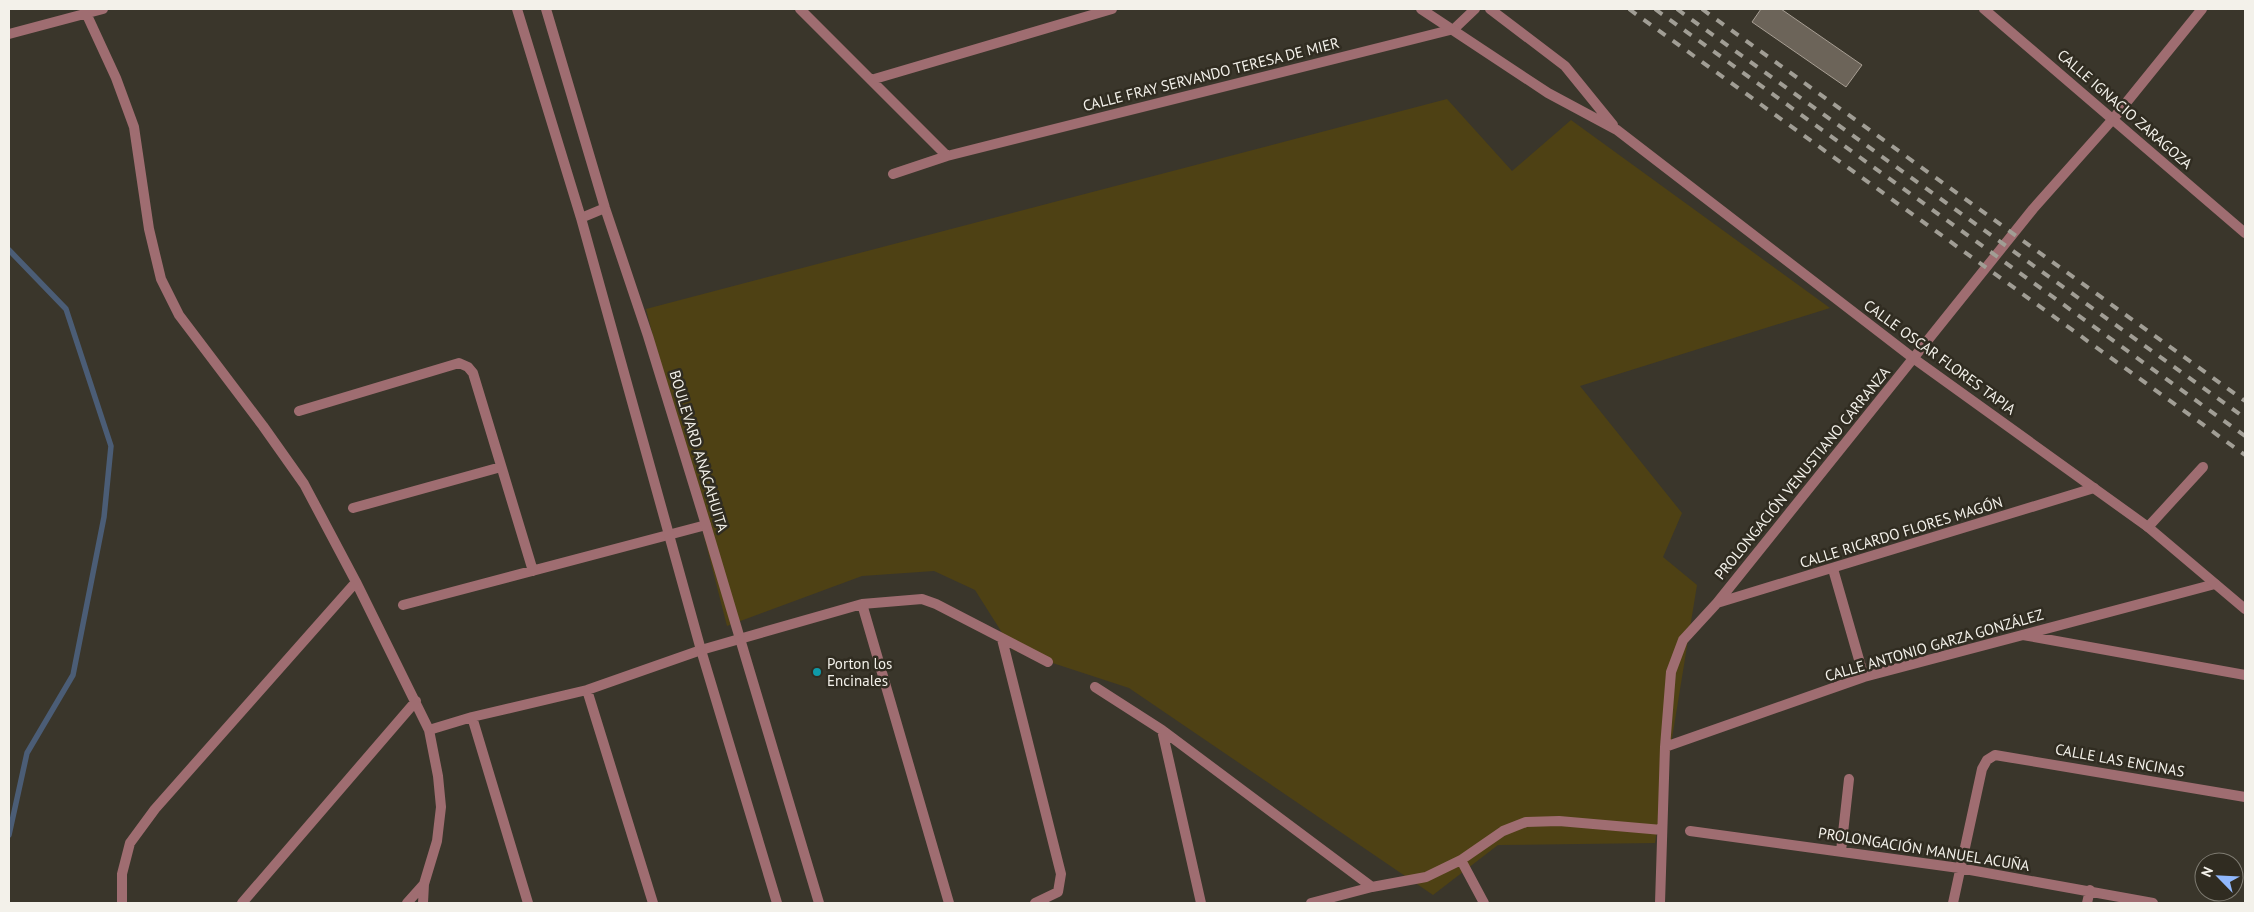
<svg xmlns="http://www.w3.org/2000/svg" width="2254" height="912" viewBox="0 0 2254 912" font-family="'PT Sans',sans-serif">
<style>
.green{fill:#4e4114}
.lines{fill:none;stroke-linecap:round;stroke-linejoin:round}
.stream{stroke:#4b5d76;stroke-width:5.5}
.building{fill:#6c6459;stroke:#a89f94}
.minor{stroke:#9f6d71;stroke-width:10}
.tertiary{stroke:#9f6d71;stroke-width:10}
.rail{stroke:#a19e95;stroke-width:4;stroke-dasharray:9 9;stroke-linecap:butt}
.culture-dot{fill:#0f9aa8;stroke:#302c21;stroke-width:2}
.labels{text-anchor:middle;dominant-baseline:central;stroke-width:5;stroke-linejoin:round;paint-order:stroke}
.street-label{font-size:15px;fill:#f3f1ea;stroke:#302c21}
.poi-label{font-size:15px;fill:#f3f1ea;stroke:#302c21;text-anchor:start}
</style>
<rect width="100%" height="100%" fill="#3a362b"/>
<!-- green -->
<path class="green" d="M1447,99L1512,171L1571,120L1830,308L1580,386L1682,513L1663,557L1697,585L1655,843L1498,845L1433,895L1129,688L1013,650L975,590L934,571L862,576L727,626L646,309Z"/>
<g class="lines">
<!-- stream -->
<path class="stream" d="M9,250L66,309L111,446L104,517L73,675L27,753L9,835"/>
</g>
<!-- building -->
<path class="building" d="M1761,9H1781L1862,65L1846,87L1752,22Z"/>
<g class="lines">
<!-- minor -->
<path class="minor" d="M800,9L947,156
M86,13L116,78L134,127L149,229L161,279L179,315L263,426L304,484L356,582L429,730L438,776L441,807L437,841L424,884L423,903
M9,34L103,9
M871,80L1112,9
M893,174L947,156L1454,29L1475,9
M299,411L459,363L468,367L473,373L533,571
M353,508L501,467
M2148,527L2203,467
M1833,569L1864,677
M1717,603L2094,488
M862,604L949,903
M403,605L706,525
M2023,635L2245,675
M1002,639L1061,874L1058,892L1035,903
M1095,687L1162,730L1372,887
M587,690L653,903
M472,717L528,903
M429,730L472,717L587,690L701,650L862,604L922,599L936,604L1048,662
M1162,730L1201,903
M1665,747L1864,677L2215,584
M1690,831L1959,868L2153,903
M1841,851L1849,779
M1461,860L1484,903
M122,903V874L130,843L155,809L356,582
M242,903L416,701
M407,903L424,884
M1311,903L1372,887L1426,877L1461,860L1503,831L1526,822L1559,821L1662,830
M1660,903L1665,747L1671,672L1683,640L1717,603L2033,209L2113,119L2202,9
M1953,903L1982,769L1987,760L1995,755L2245,797
M2087,903L2090,890"/>
<!-- tertiary -->
<path class="tertiary" d="M517,9L581,218L701,650L777,903
M546,9L605,208L648,336L706,525L819,903
M1421,9L1548,93L1617,130L1913,358L2148,527L2245,609
M1490,9L1565,66L1613,125
M1984,9L2245,233
M581,218L605,208"/>
<!-- rail -->
<path class="rail" d="M1629,9L2245,455
M1655,9L2245,436
M1677,9L2245,418
M1702,9L2245,401"/>
</g>
<!-- markers -->
<circle class="culture-dot" cx="817" cy="672" r="5"/>
<g class="labels">
<!-- street labels -->
<g class="street-label">
<text transform="translate(1211 74) rotate(-14)">CALLE FRAY SERVANDO TERESA DE MIER</text>
<text transform="translate(2125 109) rotate(41)">CALLE IGNACIO ZARAGOZA</text>
<text transform="translate(1940 357) rotate(36)">CALLE OSCAR FLORES TAPIA</text>
<text transform="translate(699 451) rotate(73)">BOULEVARD ANACAHUITA</text>
<text transform="translate(1802 473) rotate(-51)">PROLONGACIÓN VENUSTIANO CARRANZA</text>
<text transform="translate(1901 532) rotate(-17)">CALLE RICARDO FLORES MAGÓN</text>
<text transform="translate(1934 645) rotate(-16)">CALLE ANTONIO GARZA GONZÁLEZ</text>
<text transform="translate(2120 760) rotate(10)">CALLE LAS ENCINAS</text>
<text transform="translate(1924 849) rotate(9)">PROLONGACIÓN MANUEL ACUÑA</text>
</g>
<!-- poi labels -->
<g class="poi-label">
<text x="827" y="663">Porton los<tspan x="827" dy="17">Encinales</tspan></text>
</g>
</g>
<!-- border -->
<rect width="2254" height="912" fill="none" stroke="#f3f1ea" stroke-width="20"/>
<!-- north arrow -->
<g transform="translate(2219 877) rotate(294)"><circle r="24" fill="#302c21" stroke="#7e7b71"/>
<path d="M0-4L9 19L0 12L-9 19Z" fill="#90b8fd"/>
<text y="-8" font-size="14" font-weight="bold" text-anchor="middle" fill="#f3f1ea">N</text>
</g>
</svg>
